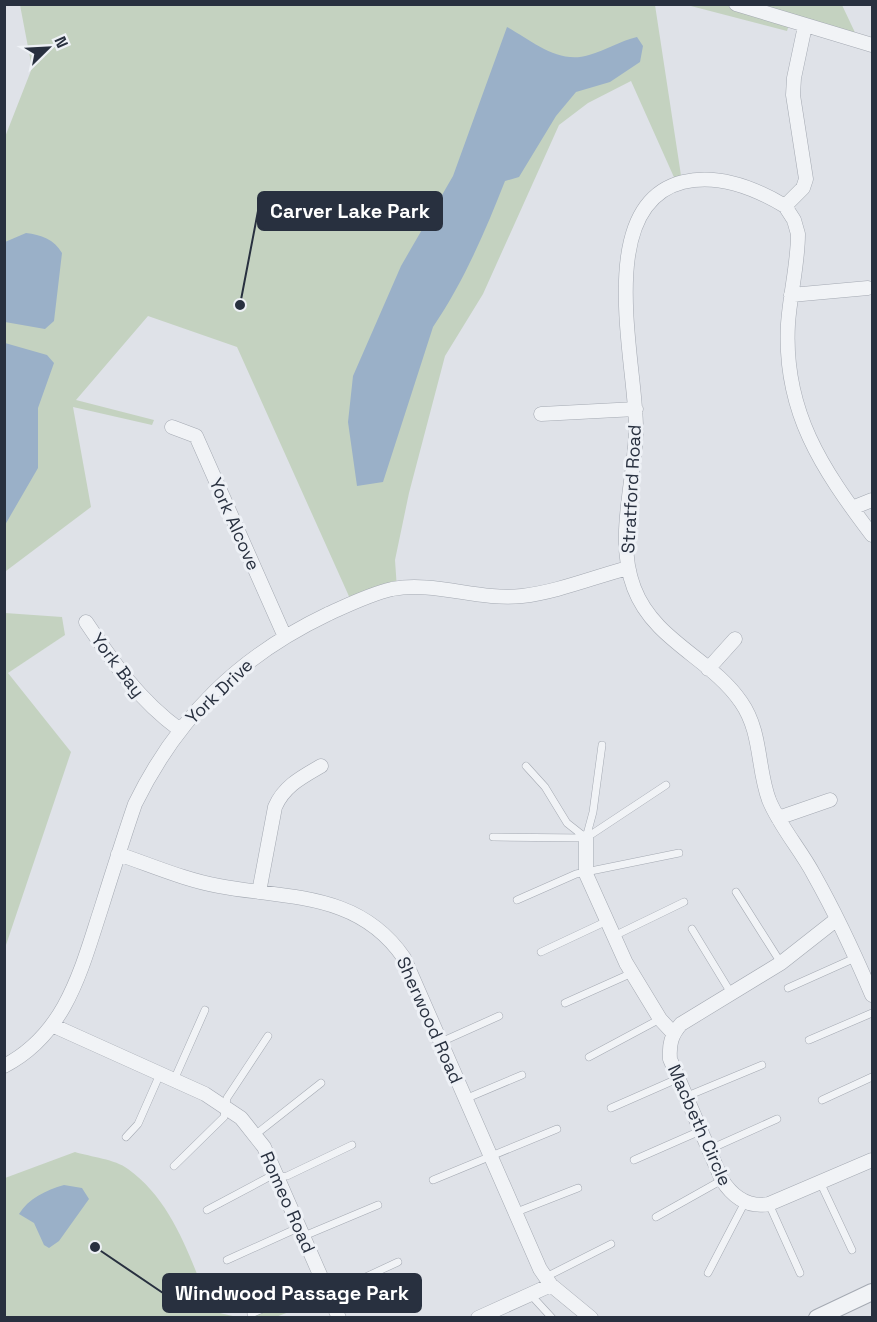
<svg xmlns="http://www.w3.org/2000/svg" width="877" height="1322" viewBox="0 0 877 1322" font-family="'Space Grotesk',sans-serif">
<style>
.green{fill:#c4d2c0}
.water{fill:#9ab0c8}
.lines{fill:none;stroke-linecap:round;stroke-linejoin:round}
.service-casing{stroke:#a4a9b2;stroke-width:8}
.minor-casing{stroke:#a4a9b2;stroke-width:15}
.tertiary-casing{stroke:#a4a9b2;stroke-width:18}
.service{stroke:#f1f3f6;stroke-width:7}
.minor{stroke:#f1f3f6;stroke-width:14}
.tertiary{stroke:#f1f3f6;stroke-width:16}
.labels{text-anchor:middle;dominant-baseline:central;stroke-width:6;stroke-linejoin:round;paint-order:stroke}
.street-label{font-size:18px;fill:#28303f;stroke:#eef1f6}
.leader{fill:none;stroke:#28303f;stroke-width:2}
.callout-dot{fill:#28303f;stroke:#eef1f6;stroke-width:2}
.callout{fill:#28303f;stroke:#28303f;stroke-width:2}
.callout-label{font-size:20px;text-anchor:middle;font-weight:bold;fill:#fff}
</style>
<rect width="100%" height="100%" fill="#dfe2e8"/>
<!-- green -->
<path class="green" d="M20,5H655L682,182L677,184L631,81L588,103L559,125L483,294L445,356L409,493L395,560L397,589L352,603L237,347L148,316L76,400L154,420L152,425L73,407L91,507L6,571L5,580V137L32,68Z
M687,5H842L859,41L790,21L787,31Z
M5,613L62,617L65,635L8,673L71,752L5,948Z
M75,1152C91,1157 115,1159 128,1169C173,1201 192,1261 211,1311L237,1317L5,1318V1178Z
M326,1285L330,1296L276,1317L247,1318Z"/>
<!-- water -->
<path class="water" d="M507,27C532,41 559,65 589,55C606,50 620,41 637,37L643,46L640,62L610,82L576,92L556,116L519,177L505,181C485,232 464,281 433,327L383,482L357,486L348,422L353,376L401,266L453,176Z
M26,233C41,235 54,239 62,253L54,321L45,329L5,322V242Z
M5,343L47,355L54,363L38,408V468L5,525Z
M64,1185L82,1188L89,1199L59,1241L49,1248L44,1245L34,1223L19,1214C28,1199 46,1190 64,1185Z"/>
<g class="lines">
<!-- service casing -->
<g class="service-casing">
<path id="service" d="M526,766L545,787L567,823L586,838L593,812L602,745
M493,837L586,838L666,785
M736,892L781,963
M517,900L576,874L679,853
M692,929L731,993
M614,936L684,902
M541,952L607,921
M788,988L855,958
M565,1003L632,973
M809,1040L872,1013
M441,1042L499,1016
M589,1057L660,1019
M174,1080L205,1010
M685,1097L762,1065
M465,1099L522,1075
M822,1100L872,1077
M611,1108L677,1079
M255,1135L321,1083
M126,1137L138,1124L160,1074
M708,1150L777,1119
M634,1160L700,1131
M174,1166L224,1117L227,1098L268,1036
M433,1180L557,1129
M820,1182L852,1250
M769,1204L800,1273
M207,1210L269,1177L287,1176L352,1145
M514,1213L578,1188
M656,1217L722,1180
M304,1236L378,1205
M227,1260L300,1227
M708,1273L745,1202
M546,1277L611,1244
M329,1294L398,1262
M530,1294L552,1318
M251,1314L324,1282"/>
</g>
<!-- minor casing -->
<g class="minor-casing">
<path id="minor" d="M736,4L872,45
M805,26L794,78L793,95L806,179L803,188L785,206L794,220L798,234C798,264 790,294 788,324C783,411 822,469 872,535
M785,206C755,188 719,173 683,182C592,205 637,366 636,430C635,481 615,538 634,588C654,641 711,658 741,702C762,732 757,768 769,800C780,827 801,850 814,875C836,914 855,955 872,995
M791,295L868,288
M541,414L636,409
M172,427L196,436L285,637
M852,508L872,500
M86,622C115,665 138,699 180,730
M708,669L735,639
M778,818L830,800
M586,838V874L626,963L660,1019L673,1033
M118,854C151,865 185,880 219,886C289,899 359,892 404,958L540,1269L551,1285L591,1318
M259,892L275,807C284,786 302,777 321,766
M837,919L781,963L681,1024C671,1035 669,1045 670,1059L722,1180C733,1197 748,1208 769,1204L872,1160
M54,1026L205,1094L241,1118L264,1147L339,1318
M4,1066C66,1034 81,970 101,909C112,874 123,839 135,804C178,716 240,656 328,614C348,605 370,594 392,589C435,581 479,601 522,596C557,592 594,577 628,568
M478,1318L551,1285"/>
</g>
<!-- tertiary casing -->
<g class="tertiary-casing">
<path id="tertiary" d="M817,1318L872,1292"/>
</g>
<!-- service -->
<use href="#service" class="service"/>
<!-- minor -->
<use href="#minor" class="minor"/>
<!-- tertiary -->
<use href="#tertiary" class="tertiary"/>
</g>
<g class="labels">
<!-- street labels -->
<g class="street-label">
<text transform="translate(631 489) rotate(-87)">Stratford Road</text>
<text transform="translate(235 524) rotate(66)">York Alcove</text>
<text transform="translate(118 665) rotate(53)">York Bay</text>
<text transform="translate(219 691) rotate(-44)">York Drive</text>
<text transform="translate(430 1020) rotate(66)">Sherwood Road</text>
<text transform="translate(700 1125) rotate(66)">Macbeth Circle</text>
<text transform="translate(288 1202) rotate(66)">Romeo Road</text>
</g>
</g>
<!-- callouts -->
<path class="leader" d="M240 305L258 211M95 1247L163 1293"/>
<g class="callout-dot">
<circle cx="240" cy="305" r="6"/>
<circle cx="95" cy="1247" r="6"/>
</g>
<g class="callout">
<rect x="258" y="192" width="184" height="38" rx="6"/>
<rect x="163" y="1274" width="258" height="38" rx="6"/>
</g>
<g class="callout-label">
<text x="350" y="218">Carver Lake Park</text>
<text x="292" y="1300">Windwood Passage Park</text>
</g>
<!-- border -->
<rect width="877" height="1322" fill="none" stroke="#28303f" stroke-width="12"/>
<!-- north arrow -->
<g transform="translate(48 48) rotate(66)" stroke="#eef1f6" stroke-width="4.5" paint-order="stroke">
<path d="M0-4.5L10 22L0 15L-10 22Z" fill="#28303f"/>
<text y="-9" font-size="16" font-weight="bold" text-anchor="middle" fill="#28303f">N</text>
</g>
</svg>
